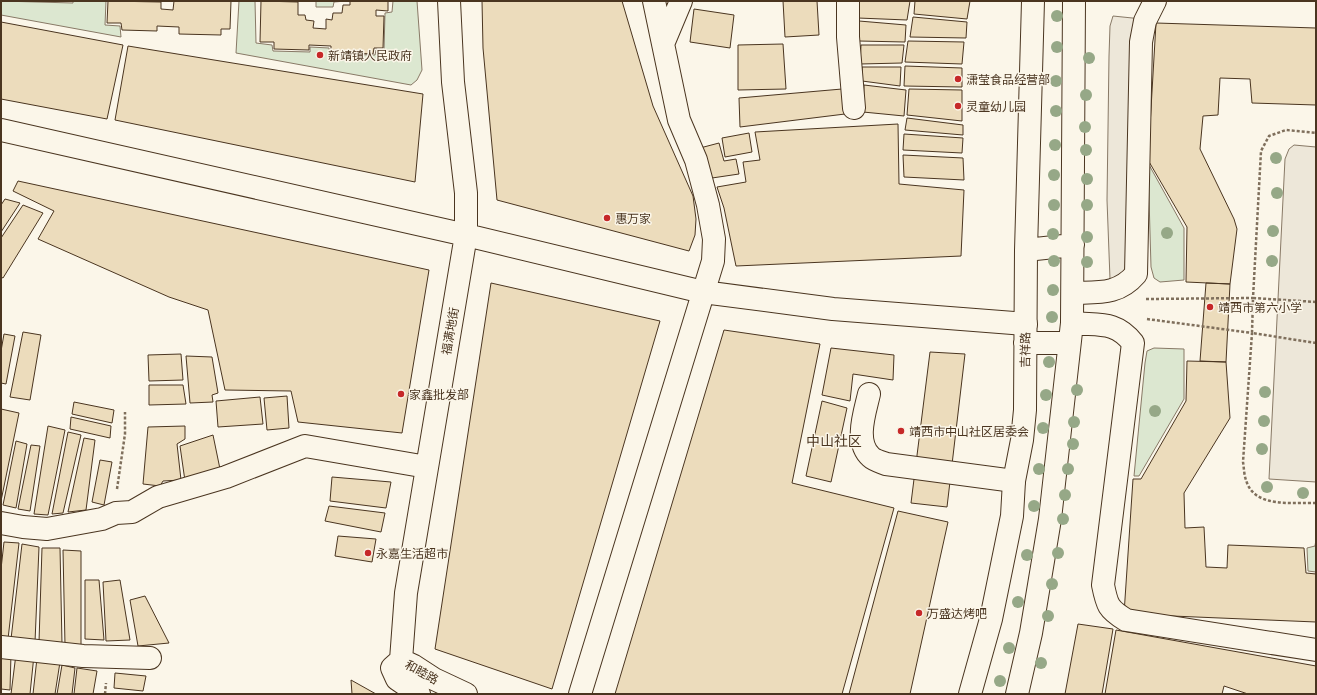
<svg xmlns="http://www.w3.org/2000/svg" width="1317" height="695" viewBox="0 0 1317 695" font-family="Ubuntu,'Noto Sans SC',sans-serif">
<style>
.green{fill:#dce7d0;stroke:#887966}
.parking{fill:#ede7d9;stroke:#887966}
.building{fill:#ecdcbc;stroke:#4a3520}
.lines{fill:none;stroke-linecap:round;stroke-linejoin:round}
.minor-casing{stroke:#4a3520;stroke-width:24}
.major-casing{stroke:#4a3520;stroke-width:24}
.path{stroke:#7f6f5c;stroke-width:2.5;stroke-dasharray:3 2;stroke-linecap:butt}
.minor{stroke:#fbf6e9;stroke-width:22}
.major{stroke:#fbf6e9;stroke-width:22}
.tree{fill:#96a887}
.poi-dot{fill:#c62828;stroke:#fbf6e9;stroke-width:1.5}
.labels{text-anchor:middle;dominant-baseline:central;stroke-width:3;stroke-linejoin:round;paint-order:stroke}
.poi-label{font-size:12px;fill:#4a3520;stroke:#fbf6e9;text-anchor:start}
.street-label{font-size:12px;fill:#4a3520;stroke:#fbf6e9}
.quarter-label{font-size:14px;fill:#4a3520;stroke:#fbf6e9}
</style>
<rect width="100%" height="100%" fill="#fbf6e9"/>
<!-- green -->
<path class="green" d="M1,1L73,3V1H106L105,25L120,26L121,37L1,15Z
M239,1H255L256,43L272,45L273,51L310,52V47L329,48L330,54L375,55L376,50H384L385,13L392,12L393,1H417L422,70L417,80L411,85L236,53Z
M316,1H346L334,2L333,7H316Z
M1148,163L1184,228V280L1160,282L1154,278L1151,267Z
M1154,348L1184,349V399L1139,476H1134L1145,363L1147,351Z
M1316,539V572L1308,571L1307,548L1315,546Z"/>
<!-- parking -->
<path class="parking" d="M1113,16L1142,19L1132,264L1122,277L1110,279L1107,200L1109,56L1110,26Z
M1294,145L1316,147V482L1269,479L1285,159L1289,149Z"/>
<!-- building -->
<path class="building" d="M108,1L161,2V9L173,10L174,1H231L230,29H221V35L179,34V27L157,26V31L122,30L121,23H107Z
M261,1L298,2V15H305L306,20L314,21L313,28L326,29V19L332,20L333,13H342L343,5H350V1H388V11L376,10V16H384L383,48H374L373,54L331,52V46L309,45V50L274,49V42H260Z
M482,1H622L653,106L693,196L696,219L695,235L689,251L497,200L483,48Z
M783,1H817L819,35L785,37Z
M859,1H910L907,20L858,18Z
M915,1H970L967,19L914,14Z
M694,9L734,15L730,48L690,42Z
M913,17L967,22L966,38L910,37Z
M859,21L906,25L905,42L859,41Z
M1,22L123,45L107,119L1,99Z
M1156,23L1316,28V105L1252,103L1250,79L1220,78L1218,115L1203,116L1200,149L1234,219L1237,229L1230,284L1186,282L1187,227L1148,160Z
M908,41L964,42L962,64L905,62Z
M783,44L786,89L738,90V45Z
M861,45H904L902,63L860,64Z
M128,46L423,94L415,182L115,120Z
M905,66L962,68V87L904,86Z
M862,67H901L900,86L862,81Z
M864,85L906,90L904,116L863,112Z
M842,89L845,114L740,127L739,98Z
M909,89L962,90V121L907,115Z
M907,118L963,125V135L905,130Z
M898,124L899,184L964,190L961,256L736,266L724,208L717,187L746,182L743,162L760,160L755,132Z
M749,133L752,152L725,157L722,138Z
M904,134L963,138L962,153L903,150Z
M719,143L724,161L736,159L739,174L712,178L700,148Z
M903,155L963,158L964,180L904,177Z
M18,181L429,270L402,433L298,422L291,391L225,390L208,310L169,297L38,239L54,211L13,191Z
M5,199L20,203L1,232V205Z
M23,205L43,213L3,278L1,277V238Z
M491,283L660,321L552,689L435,649Z
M1206,283L1230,284L1226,362L1200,361Z
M724,330L820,344L792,483L894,508L842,694H615Z
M23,332L41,335L30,400L10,397Z
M4,334L15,336L6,384L1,383V351Z
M831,348L894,355L893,380L853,374L850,401L822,395Z
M930,352L965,354L947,507L911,503Z
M181,354L183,380L149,381L148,355Z
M186,356L212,357L218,393L212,395L213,402L190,403Z
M1187,361L1226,362L1230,418L1184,493L1185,528L1204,527L1206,567L1227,568L1228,545L1304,548L1306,573L1316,574V622L1124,614L1133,479H1141L1186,401Z
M149,385H183L186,404L149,405Z
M287,396L289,428L267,430L264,398Z
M260,397L263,424L218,427L216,401Z
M822,401L847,408L831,482L806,476Z
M74,402L114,410L112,423L72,414Z
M1,409L19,413L1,501Z
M71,417L111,426L110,438L70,429Z
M48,426L65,430L48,515L34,514Z
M185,426V439L177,444L181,480L163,481L160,486L143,484L148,427Z
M68,432L81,435L63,513L52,514Z
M213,435L220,469L185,481L180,446Z
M84,438L95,440L86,510L68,512Z
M16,441L27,444L16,508L3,505Z
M31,445L40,446L30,511L18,509Z
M100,460L112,462L104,505L92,502Z
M332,477L391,482L386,508L330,501Z
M329,506L385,513L381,532L325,521Z
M898,511L948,522L910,694H849Z
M338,536L376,539L372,562L335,556Z
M4,542L19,543L8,639L1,638V569Z
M22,544L39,547L35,642L11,639Z
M42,548H60L62,644L39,642Z
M63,550L81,551V646L65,645Z
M85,580H99L104,640L85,639Z
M120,580L130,640L106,641L103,582Z
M145,596L169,643L138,646L130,600Z
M1078,624L1113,629L1102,694H1065Z
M1116,630L1316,666V694H1248L1224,686L1222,694H1105Z
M1,654H11L10,690L1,689Z
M16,654L34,655L30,694H11Z
M37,658L60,662L55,694H33Z
M62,665L75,668L72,694H57Z
M77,668L97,671L93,694H74Z
M115,673L146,676L143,691L114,688Z
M351,680L376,694H352Z"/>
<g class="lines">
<!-- minor casing -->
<g class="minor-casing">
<path id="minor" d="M848,1V37L854,108
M663,44L681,1
M1,130L466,235L703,292L833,309L1026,324
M1073,293C1099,292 1118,295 1136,274L1141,42L1145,21L1155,1
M1072,323C1098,326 1115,320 1133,343L1103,585C1107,605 1108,609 1126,620L1316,650
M869,394C865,412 854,442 871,457C874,460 881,462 886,464L1014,481
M1,523L23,527L47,529L102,519L116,513L132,512L158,497L226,477L305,446L427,467
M1,647L83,656L150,658
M401,660L406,593L466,235V193L453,82L449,1
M419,694L397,679L392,668L401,660L414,666L434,679L466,694
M580,694L713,261L714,239L708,205L696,160L679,120L654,1"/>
</g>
<!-- major casing -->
<g class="major-casing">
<path id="major" d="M1026,250L1073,245
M1025,343H1068
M970,694L991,619L1012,516L1014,481L1022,440L1025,410L1026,250L1033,1
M1017,694L1031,633L1050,519L1072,323L1074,1"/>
</g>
<!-- path -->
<path class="path" d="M1146,299L1253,298L1261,151L1269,136L1286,130L1316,133
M1316,302L1253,298L1252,333L1316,343
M1147,319L1252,333L1243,462C1244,468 1244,475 1246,480C1254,509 1294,502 1316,503
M117,489L125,434V412
M105,694L106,683"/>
<!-- minor -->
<use href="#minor" class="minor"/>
<!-- major -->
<use href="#major" class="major"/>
</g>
<!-- trees -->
<g class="tree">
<circle cx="1057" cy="16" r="6"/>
<circle cx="1057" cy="47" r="6"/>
<circle cx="1089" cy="58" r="6"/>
<circle cx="1056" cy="81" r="6"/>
<circle cx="1086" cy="95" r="6"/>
<circle cx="1056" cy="111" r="6"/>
<circle cx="1085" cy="127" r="6"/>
<circle cx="1055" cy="145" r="6"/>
<circle cx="1086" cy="150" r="6"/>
<circle cx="1276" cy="158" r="6"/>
<circle cx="1054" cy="175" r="6"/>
<circle cx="1087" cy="179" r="6"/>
<circle cx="1277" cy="193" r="6"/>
<circle cx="1054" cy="205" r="6"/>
<circle cx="1087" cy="205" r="6"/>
<circle cx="1273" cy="231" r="6"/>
<circle cx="1167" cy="233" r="6"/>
<circle cx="1053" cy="234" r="6"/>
<circle cx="1087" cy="237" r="6"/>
<circle cx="1054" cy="261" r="6"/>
<circle cx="1272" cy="261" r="6"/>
<circle cx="1087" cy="262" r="6"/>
<circle cx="1053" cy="290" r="6"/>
<circle cx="1052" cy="317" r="6"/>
<circle cx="1049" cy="362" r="6"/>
<circle cx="1077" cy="390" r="6"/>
<circle cx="1265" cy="392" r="6"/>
<circle cx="1046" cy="395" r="6"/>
<circle cx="1155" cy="411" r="6"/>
<circle cx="1264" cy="421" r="6"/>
<circle cx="1074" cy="422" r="6"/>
<circle cx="1043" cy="428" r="6"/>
<circle cx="1073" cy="444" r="6"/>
<circle cx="1262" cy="449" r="6"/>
<circle cx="1039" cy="469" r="6"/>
<circle cx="1068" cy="469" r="6"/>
<circle cx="1267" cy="487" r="6"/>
<circle cx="1303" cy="493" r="6"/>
<circle cx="1065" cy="495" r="6"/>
<circle cx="1034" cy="506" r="6"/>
<circle cx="1063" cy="519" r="6"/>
<circle cx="1058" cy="553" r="6"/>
<circle cx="1027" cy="555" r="6"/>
<circle cx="1052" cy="584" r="6"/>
<circle cx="1018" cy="602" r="6"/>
<circle cx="1048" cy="616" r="6"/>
<circle cx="1009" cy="648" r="6"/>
<circle cx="1041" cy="663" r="6"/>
<circle cx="1000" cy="681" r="6"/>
</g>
<!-- markers -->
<g class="poi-dot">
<circle cx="320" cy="55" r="4"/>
<circle cx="958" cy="79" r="4"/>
<circle cx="958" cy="106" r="4"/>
<circle cx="607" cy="218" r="4"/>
<circle cx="1210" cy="307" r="4"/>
<circle cx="401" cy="394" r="4"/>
<circle cx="901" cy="431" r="4"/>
<circle cx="368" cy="553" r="4"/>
<circle cx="919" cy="613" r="4"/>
</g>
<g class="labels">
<!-- poi labels -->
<g class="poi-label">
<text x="328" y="55">新靖镇人民政府</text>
<text x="966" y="79">潇莹食品经营部</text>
<text x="966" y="106">灵童幼儿园</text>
<text x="615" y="218">惠万家</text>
<text x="1218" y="307">靖西市第六小学</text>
<text x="409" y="394">家鑫批发部</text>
<text x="909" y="431">靖西市中山社区居委会</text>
<text x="376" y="553">永嘉生活超市</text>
<text x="927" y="613">万盛达烤吧</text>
</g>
<!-- street labels -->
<g class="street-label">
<text transform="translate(450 331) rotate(-80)">福满地街</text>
<text transform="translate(1025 350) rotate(-89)">吉祥路</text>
<text transform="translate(422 672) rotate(29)">和睦路</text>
</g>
<!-- quarter labels -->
<g class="quarter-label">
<text x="834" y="441">中山社区</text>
</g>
</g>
<!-- border -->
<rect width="1317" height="695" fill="none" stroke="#4a3520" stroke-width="4"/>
</svg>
